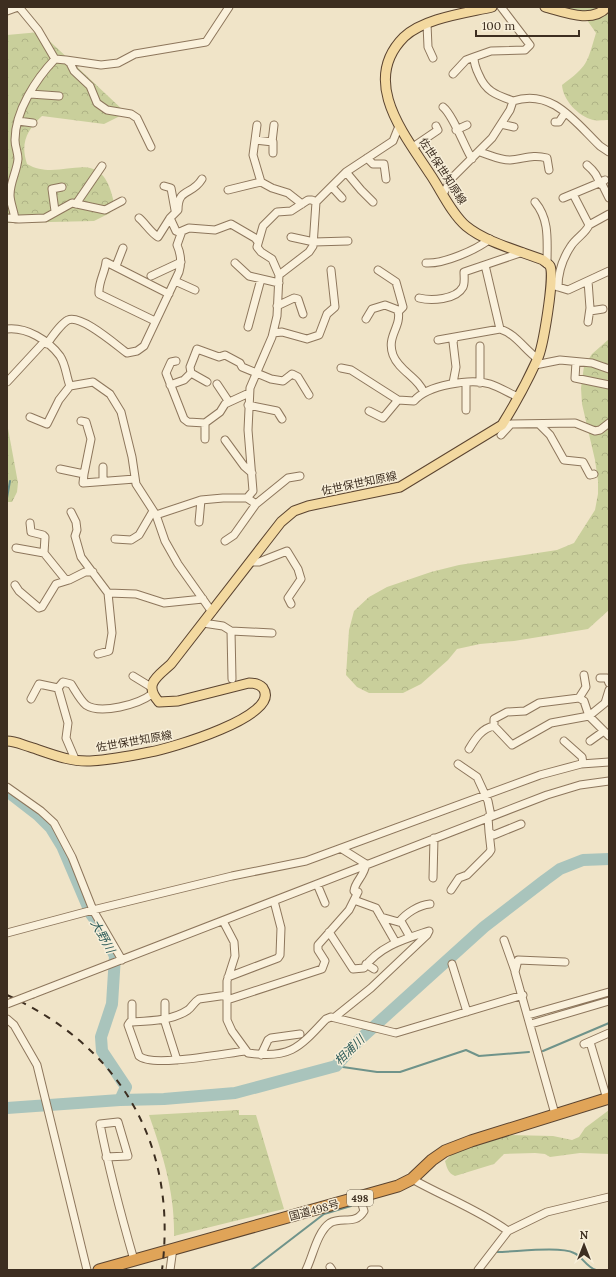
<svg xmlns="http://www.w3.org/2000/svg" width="616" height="1277" viewBox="0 0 616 1277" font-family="Lora,'Noto Sans JP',serif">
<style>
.forest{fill:url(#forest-crowns)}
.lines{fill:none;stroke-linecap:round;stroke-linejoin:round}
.stream{stroke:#6f938a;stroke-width:2}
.river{stroke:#a9c4bc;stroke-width:12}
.minor-casing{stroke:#8d765c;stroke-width:9}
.major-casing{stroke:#5b4430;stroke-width:11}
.highway-casing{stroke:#5b4430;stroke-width:13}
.minor{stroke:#faf1dc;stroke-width:7}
.major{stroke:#f3d9a0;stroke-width:9}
.highway{stroke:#e0a458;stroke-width:11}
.rail{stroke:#3d2e20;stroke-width:2;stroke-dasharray:7 7;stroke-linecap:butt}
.minor-bridge-casing{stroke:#8d765c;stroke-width:9;stroke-linecap:butt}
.minor-bridge{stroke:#faf1dc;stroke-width:7}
.labels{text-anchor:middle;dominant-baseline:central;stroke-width:3;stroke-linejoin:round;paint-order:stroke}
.shield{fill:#f7eed8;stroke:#756857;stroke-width:1}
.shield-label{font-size:10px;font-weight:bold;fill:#3d2e20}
.street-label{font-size:11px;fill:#3d2e20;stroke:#f7eed8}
.water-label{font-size:12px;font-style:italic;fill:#2f5d5a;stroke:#f7eed8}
</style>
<defs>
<pattern id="forest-crowns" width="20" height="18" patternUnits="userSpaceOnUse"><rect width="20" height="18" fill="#c9cf9b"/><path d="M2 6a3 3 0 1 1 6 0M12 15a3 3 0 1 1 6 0" fill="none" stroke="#aeb285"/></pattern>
</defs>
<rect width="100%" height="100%" fill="#f0e4c8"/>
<!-- forest -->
<path class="forest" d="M565,7H609V120C604,120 598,121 593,120C578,116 563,100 562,85C588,66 587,63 596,33L587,20Z
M40,32L126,113L104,124L42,116C27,130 20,143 27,164C63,185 101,139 114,203L110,213L94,221L7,223V35Z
M609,339V610L588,629L514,641L480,644L457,649L448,660L421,684L403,693H369L357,687L346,675L349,630L354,611L369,597L387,587L431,572L459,565L557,550L574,543L595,510L598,494V481L595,460L582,404L581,388L584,366L592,354Z
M7,423L18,483L17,492L12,502H7Z
M239,1110V1115H256L284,1209L174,1236C175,1193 163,1155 149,1115Z
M609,1110V1154L580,1153L550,1157L545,1154L535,1153L504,1154L494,1164L455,1176C448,1173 447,1168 445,1161L452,1154L502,1135L553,1136L572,1140L579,1137L585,1128Z"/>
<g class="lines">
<!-- stream -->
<path class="stream" d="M7,498L10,481
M543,1051L609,1023
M336,1066L377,1072H400L466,1050L479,1056L529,1052
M497,1252C515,1252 560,1246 574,1253C582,1256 586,1267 596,1270
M251,1270L324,1214L351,1206"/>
<!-- river -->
<path class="river" d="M7,791L38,815L51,828L62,846L91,914L101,928L115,956L112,1004L101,1037L102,1051L126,1087L120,1100
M7,1108L120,1100L164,1099L235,1093L336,1066L358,1041L484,927L545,880L560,869L583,860L609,859"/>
<!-- minor casing -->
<g class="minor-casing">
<path id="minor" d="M19,7L38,30L55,59
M501,7L530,45L525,50L491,51L474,57C474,64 476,69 479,75C486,92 497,95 513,101C552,88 575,122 600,146L609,152
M7,11L18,7
M427,24L428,47L433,58
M66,60L101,65L118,63L135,54L206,42L229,7
M453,74L466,60L474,57
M30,94L59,96
M443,107C453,115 464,146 472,159
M18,121L33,123
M555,122H559L565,113
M501,124L514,127
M257,125L253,155L261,182
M456,130L467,125
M255,140L273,142V153
M272,142L274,125
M413,147L438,130L436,126
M480,152C490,155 499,160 510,160C524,159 532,154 547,158L549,170
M367,158L373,164H384L386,179
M346,172L361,190L373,202
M605,180L599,183L603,186L609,198
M164,186L171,188L175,210
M332,187L342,198
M228,190L261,182L272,188L288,193L302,204
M443,194L452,178L492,138L510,110L513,101
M573,194L589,225
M563,198L599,183C598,175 593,170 587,165
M535,202C550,220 547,241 547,264
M76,204L102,166
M55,211L52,189L62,187
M7,218L19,219L45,218L72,203L105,210L122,201
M139,218C146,224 150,232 158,237L170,218L176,231L181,233
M170,218L178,210C178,187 192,196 202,179
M15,219C14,211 10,202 10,195C10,182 17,171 18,159C18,152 15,147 15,140C15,111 36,79 55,59L66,60L70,63L74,71L90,86L97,103L107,110L131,114L137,118L151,147
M291,237L314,242L348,241
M235,263L249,276L279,283
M426,263C444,264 476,250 490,239
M485,265L500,329
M116,266L123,248
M378,270L396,282L403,307L398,312
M279,275L272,259L261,252L257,247L263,226L277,212L291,211L308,200H312L316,202
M151,276L181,262
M175,281L195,290
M555,286L568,290L609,271
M558,287C558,273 563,258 571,246C576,238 586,233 589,225L609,214
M419,298C431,301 456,300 463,287C465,283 464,276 464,272L523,252
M277,306L294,298L298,299L303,314
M590,311L603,309
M366,319L372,309L385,305L398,310C402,327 386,336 393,355C399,371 419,378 424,393
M155,321L99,294C98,282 105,273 106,262L169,294
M588,322L590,308L588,281
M248,327L261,279
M7,329C27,327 48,340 60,356C66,365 66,376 70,386L93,382L110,394L121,412L132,457L136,484L156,515L165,541L178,564L212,612
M273,333L282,332L307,339L319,335L327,314L335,307L331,270
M438,340L500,329C516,334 525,350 538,359
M47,344C51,338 62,323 68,320C81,314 116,345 127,353L137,351L144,346L179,272C182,262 181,254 177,245L182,231L189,228L215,230L231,224L255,238L258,242
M480,346V383
M176,361L171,362L166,373L184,419L188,422L205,423
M576,362L575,378L609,385
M535,365L560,360L592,363L609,369
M341,368L351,370L398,400L414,401C427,385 471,378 490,384C499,387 509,393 518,397
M191,373L190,367L197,349L219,357L225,355L240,363L242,367L271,379L283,381L292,374L298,377L309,395
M7,382L44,342
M453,383L456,367L453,342L455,337
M466,383V410
M217,384L229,402
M170,385L184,380L191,373L207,382
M248,405L277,411L282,419
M369,411L383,418L398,400
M30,417L47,424L59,400L70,386
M81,421L86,422L91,439L84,474L83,483L135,479
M539,424L550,435L564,460L583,462L590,475L594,474
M501,435L511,424L575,423L595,431L600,430L609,423
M205,439V423L220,412L225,404L249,393
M225,440L244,466L252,473
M60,469L84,474
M103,481V467
M247,498L256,504L288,478L300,476
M71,512L76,522L77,530L75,536L81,557L108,593L112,633L109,651L98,654
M156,515L201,500L223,498H247L253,491L248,430L250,388L272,337L277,316L279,275L309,252L313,246L316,202L346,172L393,141L399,126
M199,522L201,500
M30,523L31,532L43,535L45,537L44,553
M115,539L131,540L139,535L153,511
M225,541L234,535L256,504
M16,548L44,553L65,579L69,580L85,572H93
M250,562H259L287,551L298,569L301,579
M15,585L19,591L39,608L42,607L56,584L69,580
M108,593L136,594L164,603L203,599
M291,604L288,598L301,579
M203,623L223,626L231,631L272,633
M231,631L232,679
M133,676L151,687
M600,678H607L609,683
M609,690L605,703L589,716L551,723L512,745L494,726V719L507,712L525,711L539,703L579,698L584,701L589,716L609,736
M579,698L586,687L584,675
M31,699L39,684L58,688
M564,741L582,757L583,764
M590,741L604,731
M469,749C475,739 482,728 494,726
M75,759L66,738L68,723L58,688L63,682L71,684C75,690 80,700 86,705C101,715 139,704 152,694
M458,764L477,777L488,801L491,816
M7,787L41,811L54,823L72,857L93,910L122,960
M488,817L489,832L494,835L521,824
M342,849L366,864C364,877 355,881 354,891L357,894
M433,878L434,838
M317,884L325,903
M451,890L459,878L467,875L489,853L491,850L489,832
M354,900L376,908L396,943
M381,917L402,923L410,937
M223,921L234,942L235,956L227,981V1020L232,1031L248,1053C290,1059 299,1048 326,1019L331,1017L396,1033L523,995
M399,922C406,913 419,905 430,904
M329,932L353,969L364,968C379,946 405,939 429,931L427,935L371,988L335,1017
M7,933L93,910L232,876L306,861L540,775L581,764L609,762
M504,940L515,971
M366,964L374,969
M452,964L467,1012
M228,977L278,958L280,955L281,928L274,901
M33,994L547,795L580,785L609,781
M227,995L199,999C194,1002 192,1007 188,1010C172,1021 148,1021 130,1022L128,1025L139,1056C152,1068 226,1053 246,1051
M227,1000L322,969L325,961L318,950V945L349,910L358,892
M165,1003V1019
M528,1015L609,992
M7,1019L14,1025L37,1065L87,1270
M164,1019L177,1060
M132,1022V1004
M531,1024L609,1001
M590,1042L607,1099
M584,1044L609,1033
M261,1055L268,1040L271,1038L300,1034
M555,1114L515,972L518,960L565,962
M106,1157L128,1156L118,1122L100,1124C109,1170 121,1215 134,1260
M412,1179C444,1197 477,1209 508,1231
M330,1267L332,1270
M170,1270L173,1248
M306,1270C313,1256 317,1232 330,1223C342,1216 355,1226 364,1211L360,1198
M371,1270H379
M478,1270L508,1231L547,1212L609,1197"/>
</g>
<!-- major casing -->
<g class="major-casing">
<path id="major" d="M545,7C564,12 592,24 607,7
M7,741C15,741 23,745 30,747C49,753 69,762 90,761C109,760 131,756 150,752C168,749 283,716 263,688C259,684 255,683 249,683L178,701L159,702C143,684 157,677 171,664L281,522L294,511L308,506L400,487L502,425C515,404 527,382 537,360C543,349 555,276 550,266C549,264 545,262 543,260C520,251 485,242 466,226C451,213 441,190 430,174C404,134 360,81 404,37C424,18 466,13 492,7"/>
</g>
<!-- highway casing -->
<g class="highway-casing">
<path id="highway" d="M99,1270L398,1186L412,1179L432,1160L445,1151L471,1141L609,1098"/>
</g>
<!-- minor -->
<use href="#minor" class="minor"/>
<!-- major -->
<use href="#major" class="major"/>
<!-- highway -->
<use href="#highway" class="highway"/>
<!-- rail -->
<path class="rail" d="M7,995C121,1047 178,1145 162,1270"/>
<!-- minor-bridge casing -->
<g class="minor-bridge-casing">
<path id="minor-bridge" d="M7,1004L33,994"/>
</g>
<!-- minor-bridge -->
<use href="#minor-bridge" class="minor-bridge"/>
</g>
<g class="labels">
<!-- shield labels -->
<rect class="shield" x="347" y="1190" width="26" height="16" rx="3"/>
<g class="shield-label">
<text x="360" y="1198">498</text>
</g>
<!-- street labels -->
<g class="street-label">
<text transform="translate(443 171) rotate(57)">佐世保世知原線</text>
<text transform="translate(359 483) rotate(-12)">佐世保世知原線</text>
<text transform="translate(134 741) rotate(-10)">佐世保世知原線</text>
<text transform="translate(314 1210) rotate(-15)">国道498号</text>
</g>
<!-- water labels -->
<g class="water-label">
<text transform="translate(103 936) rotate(61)">大野川</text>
<text transform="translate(349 1050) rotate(-44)">相浦川</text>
</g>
</g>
<!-- border -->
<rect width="616" height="1277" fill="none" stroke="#3d2e20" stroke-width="16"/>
<!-- north arrow -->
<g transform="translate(584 1245)" stroke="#f7eed8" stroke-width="3" paint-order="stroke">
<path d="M0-3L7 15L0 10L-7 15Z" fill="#3d2e20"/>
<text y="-6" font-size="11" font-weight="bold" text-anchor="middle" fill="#3d2e20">N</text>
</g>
<!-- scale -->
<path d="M476 30v6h103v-6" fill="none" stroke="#3d2e20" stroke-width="2"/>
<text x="482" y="30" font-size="12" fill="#3d2e20" stroke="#f7eed8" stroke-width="3" paint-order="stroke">100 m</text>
</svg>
